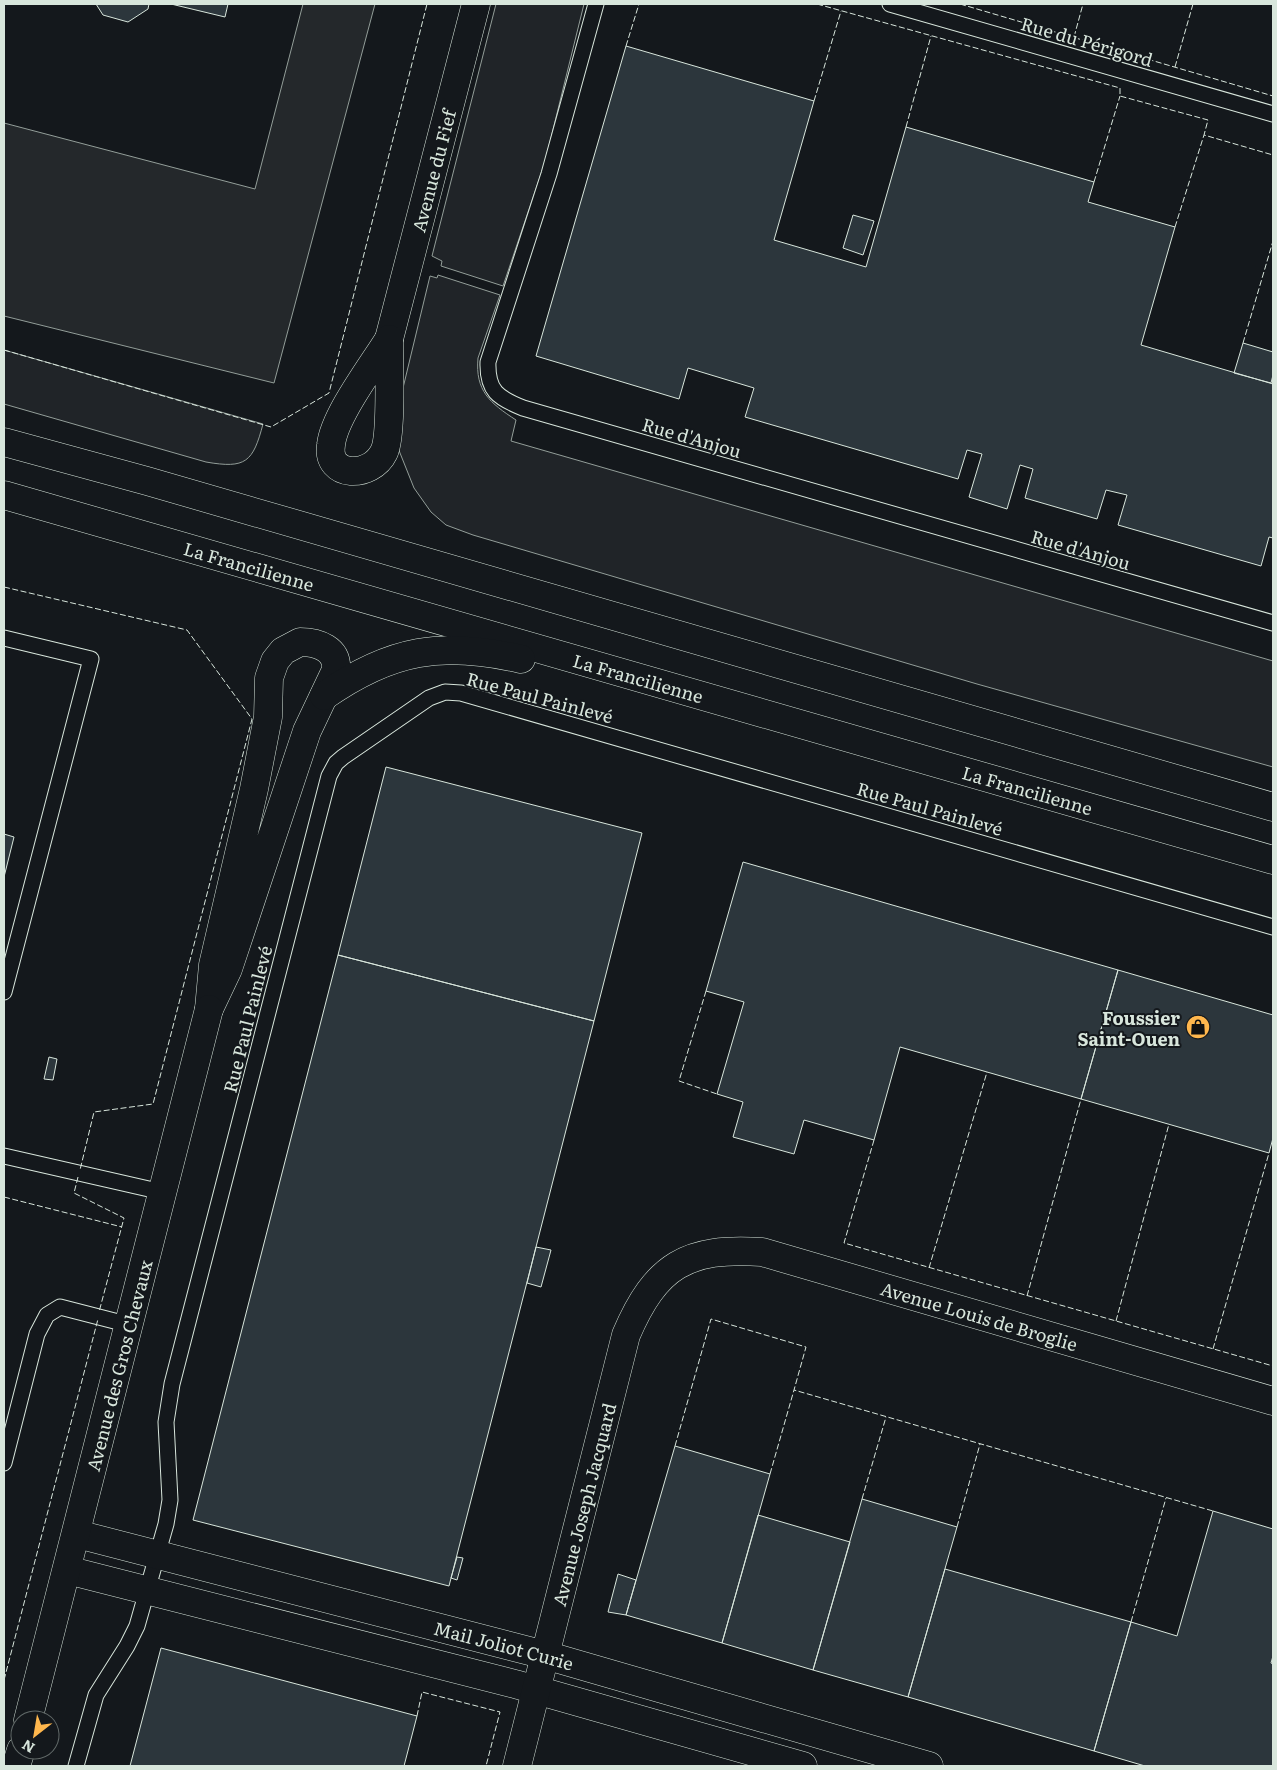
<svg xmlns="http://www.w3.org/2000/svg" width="1277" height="1770" viewBox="0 0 1277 1770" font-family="Literata,serif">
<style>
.green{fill:#202428;stroke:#939e99}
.parking{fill:#24282b;stroke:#939e99}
.building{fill:#2c363c;stroke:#d8e6dc}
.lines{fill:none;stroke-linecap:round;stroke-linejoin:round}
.lane-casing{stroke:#d8e6dc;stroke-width:17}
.street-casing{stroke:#d8e6dc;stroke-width:29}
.highway-casing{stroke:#d8e6dc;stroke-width:29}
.lane{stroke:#14181c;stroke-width:15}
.street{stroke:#14181c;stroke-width:28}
.highway{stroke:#14181c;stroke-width:28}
.fence{stroke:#d8e6dc;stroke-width:1;stroke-dasharray:6 2.5;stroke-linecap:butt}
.labels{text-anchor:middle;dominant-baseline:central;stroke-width:4;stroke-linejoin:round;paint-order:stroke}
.street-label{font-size:18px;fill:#d8e6dc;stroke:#14181c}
.poi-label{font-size:18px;font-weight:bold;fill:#d8e6dc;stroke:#14181c;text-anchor:end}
</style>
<rect width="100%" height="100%" fill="#14181c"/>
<!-- green -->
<path class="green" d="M496,4H584L545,162L503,286L441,266L442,261L432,256Z
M438,275L500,295L478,358C475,391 490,403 516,420L511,441L1273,661V767L977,684L473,535L446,525L431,512L414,488L398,448L403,388L430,276L437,278Z
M4,350L263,424C253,462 246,469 206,462L4,404Z"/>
<!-- parking -->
<path class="parking" d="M303,4H375L274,383L4,316V123L255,189Z"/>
<!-- building -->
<path class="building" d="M96,4H149L148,9L128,22L103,15Z
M171,4H228L225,17Z
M626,46L814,101L774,240L866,267L906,127L1094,182L1088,202L1175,227L1141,345L1273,384V538L1269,537L1261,566L1118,525L1127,495L1106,490L1097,519L1025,498L1033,469L1020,465L1007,509L969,497L982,454L967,450L958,479L745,417L754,388L688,368L679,399L536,356Z
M853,215L874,221L863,255L843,248Z
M1243,343L1273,352V375L1271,383L1234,373Z
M386,767L642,833L594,1021L338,955Z
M4,834L14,837L4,877Z
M743,862L1118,970L1081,1099L900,1047L874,1140L804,1120L794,1154L733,1137L743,1102L717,1094L744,1002L706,991Z
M338,955L594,1021L449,1586L193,1520Z
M1118,970L1273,1015V1138L1269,1153L1081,1099Z
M49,1057L57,1059L53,1080L44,1079Z
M536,1247L551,1250L541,1287L527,1283Z
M675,1446L770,1474L722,1643L626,1615Z
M862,1499L957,1527L908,1697L813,1670Z
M1213,1511L1273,1529V1656L1271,1663L1273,1664V1766H1145L1094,1751L1131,1622L1177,1636Z
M758,1515L850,1542L813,1670L722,1643Z
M457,1557L463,1558L457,1580L451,1578Z
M945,1569L1131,1622L1094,1751L908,1697Z
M618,1574L636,1580L626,1615L608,1612Z
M161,1648L417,1716L404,1766H130Z"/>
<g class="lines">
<!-- lane casing -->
<g class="lane-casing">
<path id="lane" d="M596,4L549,174L488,362C487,391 498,398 523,408L1273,623
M890,4L1273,114
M4,638L91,659L4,992
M4,1156L162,1192
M4,1463L37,1334L47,1315L60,1307L130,1325
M76,1766L96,1695L127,1646L137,1626L166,1524L170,1500L166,1422L172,1384L329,776L336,763L343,757L429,698L445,692L461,693L1273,927"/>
</g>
<!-- street casing -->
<g class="street-casing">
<g id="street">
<path id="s1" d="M389,339L476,4"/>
<path d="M389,339C389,361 392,436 384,452C371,479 326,478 331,445C334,416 373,365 389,339Z"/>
<path d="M300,642C318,642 338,649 336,670L307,731L228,969L209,1009L213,965L254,789L268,717L269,678L275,661L283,651Z"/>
<path id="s2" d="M77,1534L545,1655L929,1766"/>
<path d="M67,1570L515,1684L803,1766"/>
<path id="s3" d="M28,1720L209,1009"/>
<path d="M16,1766L21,1750"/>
<path id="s4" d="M517,1766L626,1335C656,1265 687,1247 762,1252L1273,1401"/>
</g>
</g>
<!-- highway casing -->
<g class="highway-casing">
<g id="highway">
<path d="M4,442L147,481L1273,807"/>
<path id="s5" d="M4,495L1273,860"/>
<path d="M324,696C391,649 442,641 521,659"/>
</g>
</g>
<!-- lane -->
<use href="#lane" class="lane"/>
<!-- street -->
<use href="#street" class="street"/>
<!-- highway -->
<use href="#highway" class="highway"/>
<!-- fence -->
<path class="fence" d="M817,4L1120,88V96L1208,120L1204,135L1273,155
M960,4L1273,96
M1074,37L1083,4
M626,46L639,4
M1175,67L1193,4
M814,101L841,11
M906,127L931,36
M1094,182L1120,96
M1175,227L1204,135
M1243,343L1273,241
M4,350L271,427L329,393L427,4
M4,587L187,630L252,719L153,1104L94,1112L80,1170
M706,991L679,1081L717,1094
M874,1140L844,1243L1273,1366
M78,1177L74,1193L124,1218L99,1312
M4,1197L122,1227
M929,1268L987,1072
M1027,1296L1081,1099
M1116,1321L1169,1124
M1213,1349L1269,1153
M675,1446L711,1319L806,1347L794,1390L1213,1511
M770,1474L794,1390
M862,1499L886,1417
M957,1527L980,1444
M1131,1622L1166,1498
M4,1680L98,1319
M417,1716L422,1692L500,1712L486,1766"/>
</g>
<!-- icons -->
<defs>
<g id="shop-disc" transform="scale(1.25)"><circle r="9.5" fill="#ffb74d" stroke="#14181c"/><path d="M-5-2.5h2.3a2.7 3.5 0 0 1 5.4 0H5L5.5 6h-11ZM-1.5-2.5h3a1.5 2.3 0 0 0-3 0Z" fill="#111"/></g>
</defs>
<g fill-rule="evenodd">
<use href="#shop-disc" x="1198" y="1027"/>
</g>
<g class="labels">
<!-- street labels -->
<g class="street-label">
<text transform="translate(1087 41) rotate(16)">Rue du Périgord</text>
<text stroke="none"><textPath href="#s1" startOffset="174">Avenue du Fief</textPath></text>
<text transform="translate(692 437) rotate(16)">Rue d'Anjou</text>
<text transform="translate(1081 549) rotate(16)">Rue d'Anjou</text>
<text stroke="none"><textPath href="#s5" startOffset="255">La Francilienne</textPath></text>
<text stroke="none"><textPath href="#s5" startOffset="660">La Francilienne</textPath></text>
<text transform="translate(540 697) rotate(15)">Rue Paul Painlevé</text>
<text stroke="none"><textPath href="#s5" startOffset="1065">La Francilienne</textPath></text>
<text transform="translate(930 808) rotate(16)">Rue Paul Painlevé</text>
<text transform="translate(247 1019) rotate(-76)">Rue Paul Painlevé</text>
<text stroke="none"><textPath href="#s4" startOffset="846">Avenue Louis de Broglie</textPath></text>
<text stroke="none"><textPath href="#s3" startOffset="366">Avenue des Gros Chevaux</textPath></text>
<text stroke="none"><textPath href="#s4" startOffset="270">Avenue Joseph Jacquard</textPath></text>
<text stroke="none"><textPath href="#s2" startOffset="441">Mail Joliot Curie</textPath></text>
</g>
<!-- poi labels -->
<g class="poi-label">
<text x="1180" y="1017">Foussier<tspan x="1180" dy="21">Saint-Ouen</tspan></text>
</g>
</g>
<!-- border -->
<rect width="1277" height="1770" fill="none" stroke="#d8e6dc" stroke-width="10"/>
<!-- north arrow -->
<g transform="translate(35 1735) rotate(211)"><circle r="24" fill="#14181c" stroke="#626a69"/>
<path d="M0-4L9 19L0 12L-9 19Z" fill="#ffb74d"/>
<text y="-8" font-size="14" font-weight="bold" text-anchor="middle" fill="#d8e6dc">N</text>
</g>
</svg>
